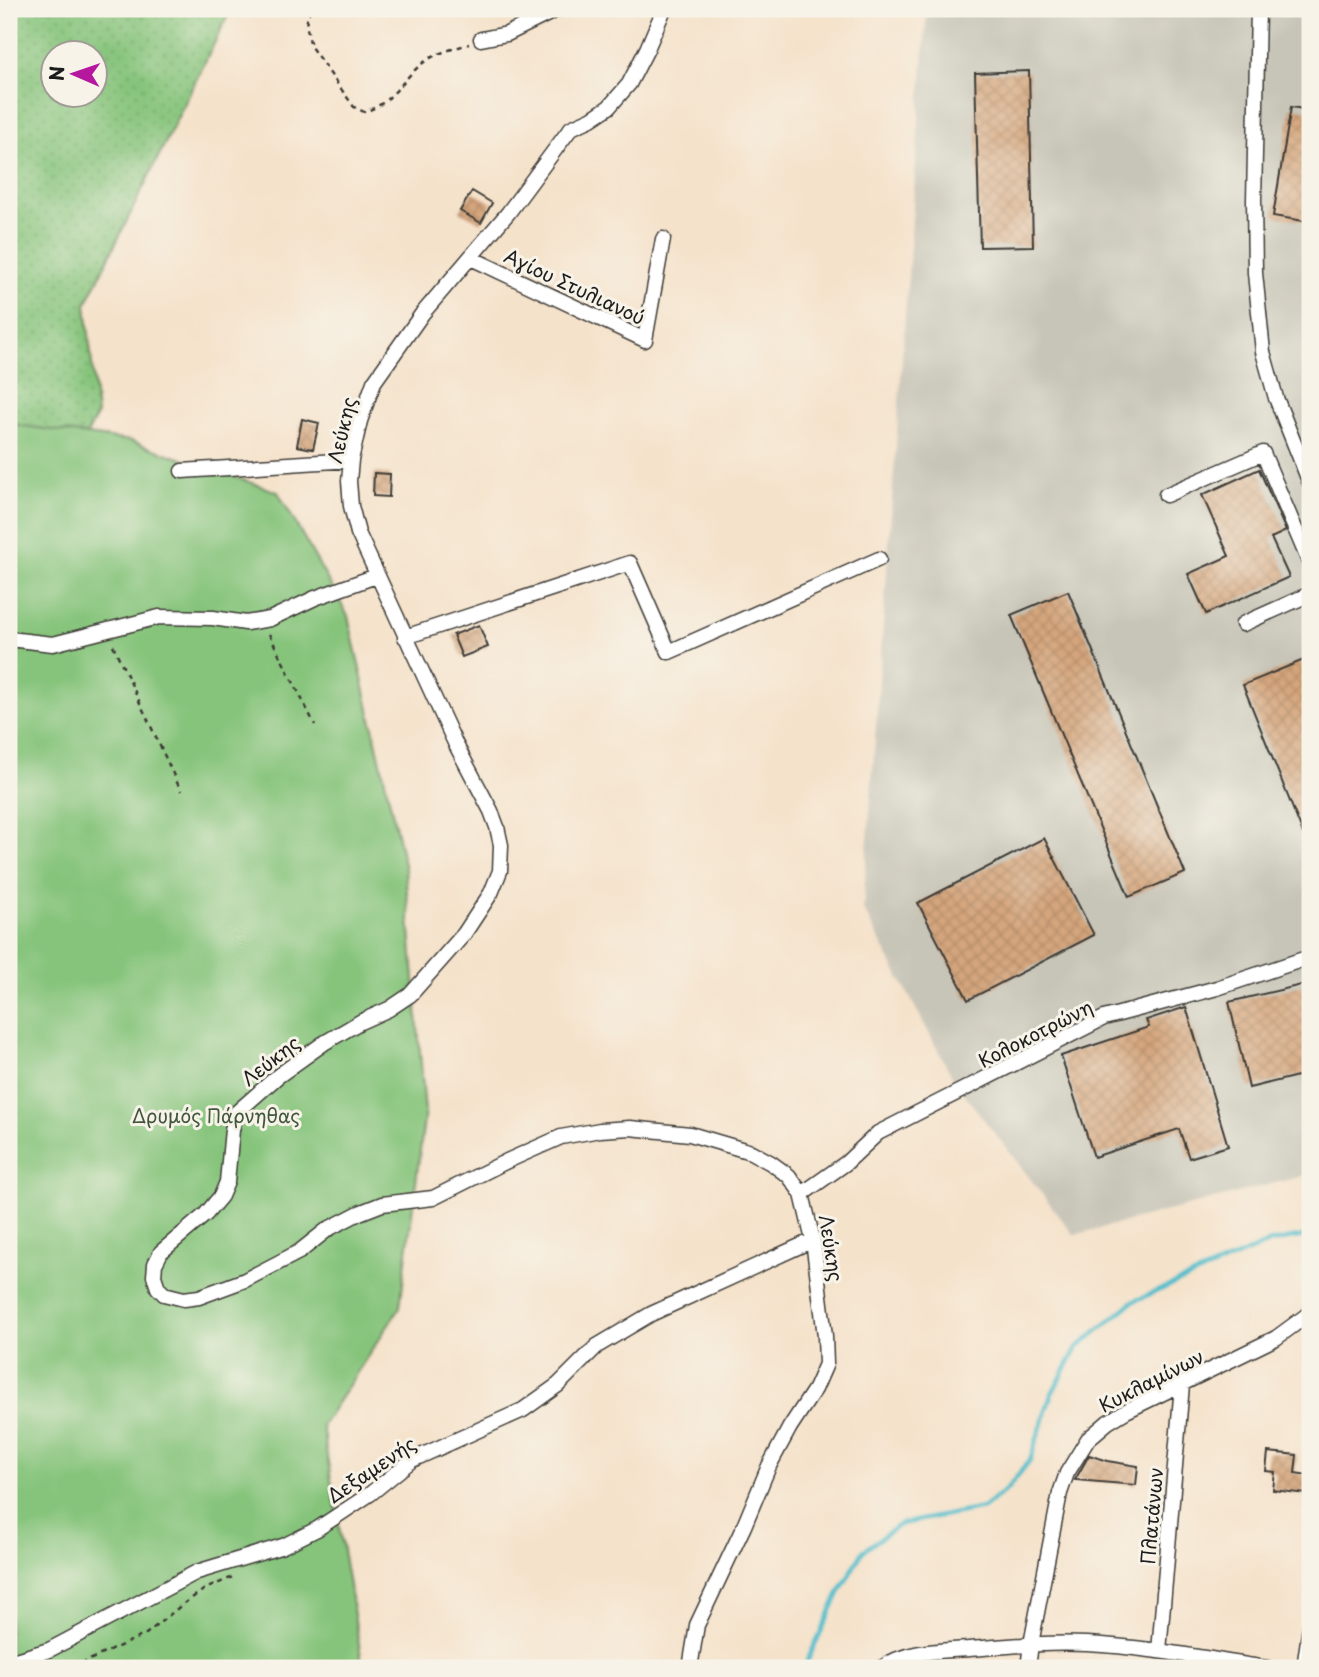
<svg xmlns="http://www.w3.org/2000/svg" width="1319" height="1677" viewBox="0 0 1319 1677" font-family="'Playpen Sans',sans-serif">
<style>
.industrial{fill:#c7c5b8}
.grass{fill:url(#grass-dots);stroke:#51704c;stroke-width:2;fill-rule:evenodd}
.green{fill:#86c47b;stroke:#51704c;stroke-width:2}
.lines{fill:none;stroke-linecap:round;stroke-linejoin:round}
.stream{stroke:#51bdcb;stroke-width:4.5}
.building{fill:url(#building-cross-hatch)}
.minor-casing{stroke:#3d3a36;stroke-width:17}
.path{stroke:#3d3a36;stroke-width:2.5;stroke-dasharray:5 5;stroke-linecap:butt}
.minor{stroke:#fff;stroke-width:14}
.labels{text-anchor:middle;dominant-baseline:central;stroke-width:6;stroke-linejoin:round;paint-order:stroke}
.street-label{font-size:19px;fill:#1c1c1c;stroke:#f7f3e8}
.park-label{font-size:19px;fill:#41573d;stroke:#f7f3e8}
</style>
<defs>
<pattern id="grass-dots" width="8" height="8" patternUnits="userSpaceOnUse" patternTransform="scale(1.75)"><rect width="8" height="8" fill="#86c47b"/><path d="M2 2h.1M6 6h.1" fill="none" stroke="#73a86a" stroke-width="1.8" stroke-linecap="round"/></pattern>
<pattern id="building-cross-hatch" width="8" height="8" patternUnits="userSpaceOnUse" patternTransform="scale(1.75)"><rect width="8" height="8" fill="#d5a67d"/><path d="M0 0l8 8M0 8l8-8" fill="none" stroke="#b68e6b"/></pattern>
</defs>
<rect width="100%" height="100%" fill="#f7f3e8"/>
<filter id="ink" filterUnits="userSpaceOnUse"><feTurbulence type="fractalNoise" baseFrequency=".0143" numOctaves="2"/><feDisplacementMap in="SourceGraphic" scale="14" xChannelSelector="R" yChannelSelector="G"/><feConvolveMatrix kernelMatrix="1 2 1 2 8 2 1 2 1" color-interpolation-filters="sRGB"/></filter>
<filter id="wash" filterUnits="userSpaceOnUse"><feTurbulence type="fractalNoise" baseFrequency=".00686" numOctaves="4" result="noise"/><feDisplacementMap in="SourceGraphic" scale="28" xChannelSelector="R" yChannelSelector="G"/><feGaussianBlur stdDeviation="1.57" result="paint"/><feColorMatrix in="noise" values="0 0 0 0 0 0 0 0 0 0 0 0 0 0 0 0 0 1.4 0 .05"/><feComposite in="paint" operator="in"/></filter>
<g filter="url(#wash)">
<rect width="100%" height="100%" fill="#f5e2ca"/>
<!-- industrial -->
<path class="industrial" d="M927,9H1310V1174L1074,1235L955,1082L863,909Z"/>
<!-- grass -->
<path class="grass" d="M9,9H231L86,304L97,415L64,477L9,493ZM52,52H94V94H52Z"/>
<!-- green -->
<path class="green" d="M9,424L131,441L278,492L348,616L405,869L425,1112L400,1307L322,1426L363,1668H9Z"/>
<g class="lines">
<!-- stream -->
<path class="stream" d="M804,1668L840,1591L863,1551L900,1524L983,1508L1007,1489L1030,1460L1051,1395L1077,1348L1132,1302L1271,1242L1310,1235"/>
</g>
<g id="blocks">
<!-- building -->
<path class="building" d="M1029,71L1033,246L980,247L975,73Z
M1291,107L1310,110V222L1273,216Z
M472,191L492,203L481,223L460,211Z
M302,419L319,423L313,449L297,446Z
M1259,469L1286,531L1271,538L1289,577L1206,614L1188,574L1229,556L1202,495Z
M374,473L390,474L389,497L373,496Z
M1068,591L1185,873L1129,897L1011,615Z
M479,625L488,647L462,657L453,635Z
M1306,659L1310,670V851L1243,685Z
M1044,838L1094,935L968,1000L918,903Z
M1310,983V1073L1249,1088L1229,1002Z
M1186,1007L1228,1146L1189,1158L1179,1129L1094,1157L1061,1056L1149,1027L1146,1020Z
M1268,1452L1297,1455L1295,1473L1308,1475L1306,1494L1273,1490L1275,1472L1266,1471Z
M1089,1455L1107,1461L1138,1466L1136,1485L1075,1480Z"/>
</g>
</g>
<g filter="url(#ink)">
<use href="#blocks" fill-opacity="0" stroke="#3d3a36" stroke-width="2"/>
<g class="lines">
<!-- minor casing -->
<g class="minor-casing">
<path id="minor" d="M664,9L647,49L629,84L609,107L591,119L571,128L508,213L422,314L374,382L360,421L351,460L349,481L351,506L358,533L456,745L491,811L497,827L501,845L500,871L491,893L464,934L410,995L389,1009L360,1022L324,1043L278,1076L236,1113L232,1130L227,1182L221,1196L206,1214L161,1252L155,1264L154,1276L158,1288L164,1294L184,1299L199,1297L245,1280L299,1252L328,1229L359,1213L382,1204L433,1198L507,1161L561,1137L600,1130L630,1128L690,1134L751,1152L771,1163L789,1176L802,1194L813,1240L825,1336L826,1364L815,1389L790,1427L769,1466L744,1526L697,1625L690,1668
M1258,9L1254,200L1255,273L1263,352L1276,398L1310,483
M481,39L507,34L558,9
M471,258L645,340L663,239
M182,471L351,460
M1166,495L1263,453L1310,564
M1243,624L1310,594
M405,637L630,563L669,652L879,559
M9,639L53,644L159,617L213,618L246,623L270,619L315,598L376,576
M802,1194L846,1163L878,1133L1104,1018L1217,988L1310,957
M1159,1651L1182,1385
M9,1662L49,1650L197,1572L283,1546L317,1529L370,1494L412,1460L523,1410L558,1385L597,1346L651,1314L813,1240
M882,1668C905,1650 941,1651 969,1649C1008,1646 1047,1642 1087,1644C1147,1647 1207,1659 1267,1668
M1028,1668L1031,1644L1060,1493L1067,1473L1088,1439L1108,1422L1126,1411L1276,1338L1310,1313
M1304,1668L1310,1626"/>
</g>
<!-- path -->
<path class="path" d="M310,9L306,24L311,47L354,107L364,112C394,103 403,76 427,60C440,52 455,48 469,44
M269,634L315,725
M113,645L181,791
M72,1668L146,1634L183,1604L205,1589L233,1577"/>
<!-- minor -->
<use href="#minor" class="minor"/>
</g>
</g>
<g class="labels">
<!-- street labels -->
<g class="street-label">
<text transform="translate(575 286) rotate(25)">Αγίου Στυλιανού</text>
<text transform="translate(341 430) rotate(-77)">Λεύκης</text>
<text transform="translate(1035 1033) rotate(-27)">Κολοκοτρώνη</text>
<text transform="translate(270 1060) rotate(-38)">Λεύκης</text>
<text transform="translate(832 1248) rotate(81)">Λεύκης</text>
<text transform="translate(1151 1380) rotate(-27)">Κυκλαμίνων</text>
<text transform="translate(371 1469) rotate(-34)">Δεξαμενής</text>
<text transform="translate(1151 1516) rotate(-85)">Πλατάνων</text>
</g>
<!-- park labels -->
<g class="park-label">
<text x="216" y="1115">Δρυμός Πάρνηθας</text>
</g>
</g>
<!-- margin -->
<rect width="1319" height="1677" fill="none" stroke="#f7f3e8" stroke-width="35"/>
<!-- north arrow -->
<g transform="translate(74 74) rotate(272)"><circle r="33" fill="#f7f3e8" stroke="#9f9d96" stroke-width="2"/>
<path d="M0-5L12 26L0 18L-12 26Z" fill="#b5179e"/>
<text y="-10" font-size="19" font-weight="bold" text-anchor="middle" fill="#1c1c1c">N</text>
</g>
</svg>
